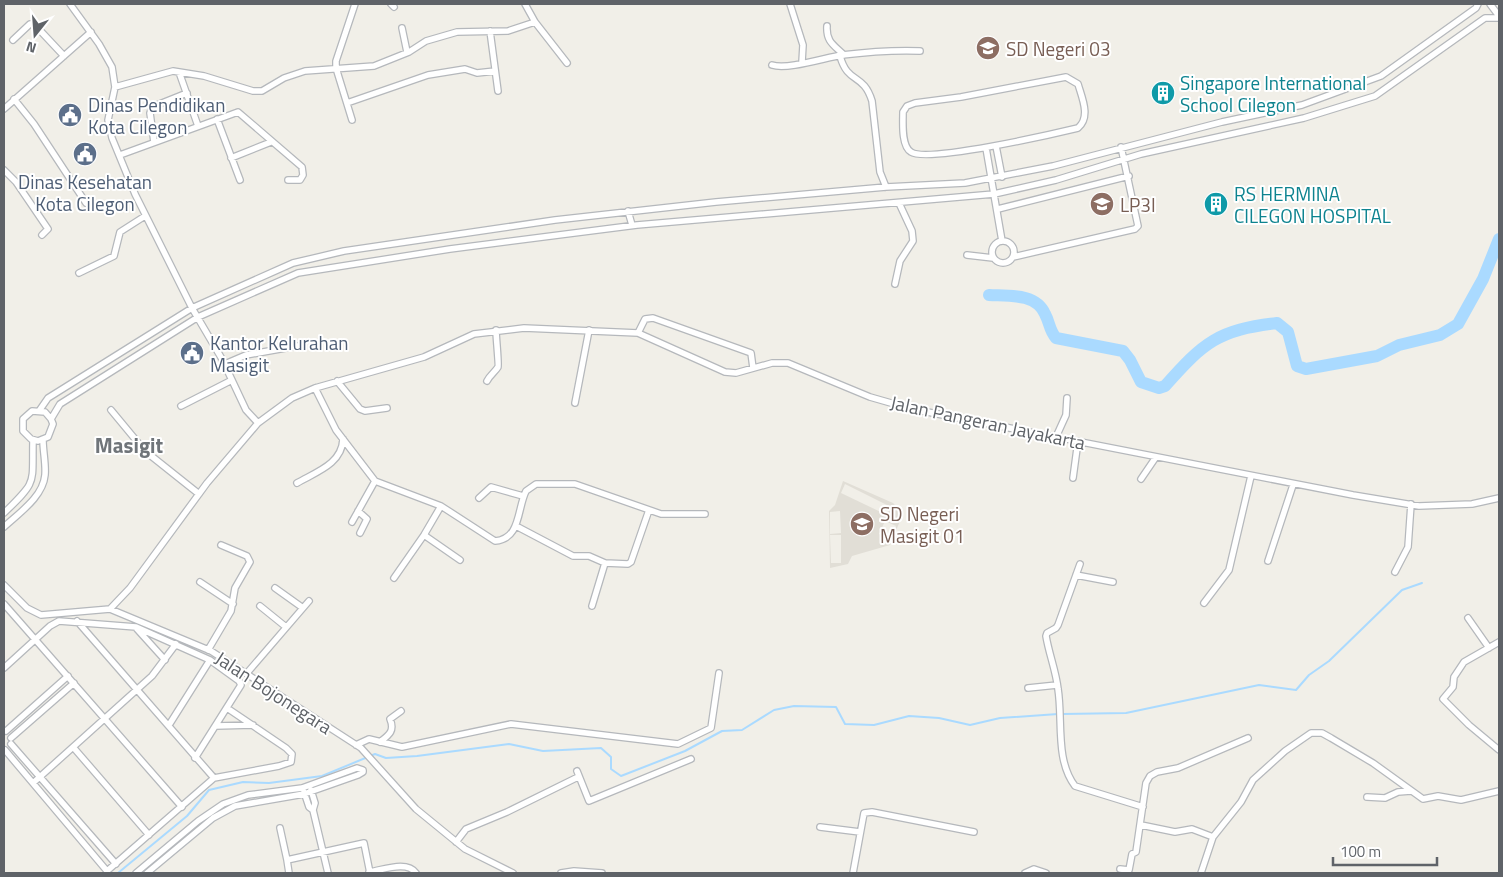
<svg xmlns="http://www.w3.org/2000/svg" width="1503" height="877" viewBox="0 0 1503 877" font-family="'Titillium Web',sans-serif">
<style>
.education{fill:#e1ded6;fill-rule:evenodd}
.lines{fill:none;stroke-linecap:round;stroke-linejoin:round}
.stream{stroke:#aadaff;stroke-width:2}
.river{stroke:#aadaff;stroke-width:12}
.street-casing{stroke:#b5b8bc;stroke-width:8}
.street{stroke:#fff;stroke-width:5.5}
.labels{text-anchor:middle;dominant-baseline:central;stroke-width:4;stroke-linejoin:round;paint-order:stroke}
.education-label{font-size:19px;fill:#785e54;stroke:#fff;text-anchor:start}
.culture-label{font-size:19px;fill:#0d838f;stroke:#fff;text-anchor:start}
.service-label{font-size:19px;fill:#4e5e75;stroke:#fff;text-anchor:start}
.street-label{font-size:19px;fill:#5f6368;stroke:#fff}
.quarter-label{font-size:21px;font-weight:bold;fill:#70757a;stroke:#fff}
</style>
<rect width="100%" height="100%" fill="#f1efe8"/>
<!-- education -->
<path class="education" d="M843,481L893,503L903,514L890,545L852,556L848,564L830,568L829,511L835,505ZM845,484L891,507L887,515L841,493ZM840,511L841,533L830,534V512ZM885,521L896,526L890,539L879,534ZM830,535H841V563H831Z"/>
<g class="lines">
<!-- stream -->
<path class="stream" d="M1063,714L1126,713L1259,685L1296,690L1309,675L1329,661L1402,590L1422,583
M118,873L187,816L209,790L243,782L269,783L322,776L375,754L386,758L417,756L509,744L543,751L601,748L611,757V769L621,776L685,751L722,731L742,730L774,710L794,706L836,707L845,724L874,725L909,716L939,718L970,725L1000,718L1058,714"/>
<!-- river -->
<path class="river" d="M989,295C1008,296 1036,293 1045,314C1050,323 1049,330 1056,338L1123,351L1130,360L1141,382L1159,388L1165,386C1204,342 1218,330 1277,323L1288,332L1297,366L1306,369L1377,356L1399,345L1440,335L1458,324L1483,279L1499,239"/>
<!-- street casing -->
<g class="street-casing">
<path id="street" d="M70,4L99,44L112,67L115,87L108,120L112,138L135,194L192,308L222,359L246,410L258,423
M391,4L394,7
M525,4L535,22L567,63
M790,4L803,45L802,62
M1490,4L1499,16
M827,26C826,42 834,45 844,55
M402,28L407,52
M490,31L498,91
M13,40L30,24H34L64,56
M840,56C848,85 863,72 872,101L880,172L886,187
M772,65C787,70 824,58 842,55C867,52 894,50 920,51
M179,72L198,126
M1066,77L1078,84C1082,98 1091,117 1078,128C1053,134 927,163 911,152C901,146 903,122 903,112L907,106L915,103L961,97Z
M115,87L173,71L204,76L253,91H262L284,78L305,71L374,66L409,52L426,41L457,32L508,31L535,22
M14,99L34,124L86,203
M347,103L428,75L465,69L477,73L495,71
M4,109L91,32
M217,119L240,180
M352,120L336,68V61L355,4
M154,142L150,113L152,107L187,93
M996,146L1002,177
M986,148L1002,241
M120,155L238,112L302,167L303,175L300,180H288
M231,158L271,142
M4,170L16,182L48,229L42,235
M998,209L1129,176
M628,211L632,225
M992 252a11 11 0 1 1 22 0a11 11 0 1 1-22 0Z
M967,255L993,258
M1013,257L1135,229L1138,226L1121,147
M79,273L114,256L120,232L145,216
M895,284L900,261L913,241L912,231L899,203
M638,333L645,319L653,318L751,353L753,368
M225,364L246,355L297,346
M337,381L360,409L365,411L387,408
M487,381C490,375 495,372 498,367C499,365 496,337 496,330
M315,388L336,430L375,481L441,506L495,541C521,539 517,509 526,491L536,484H575L661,514H705
M575,403L589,330
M181,406L232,380
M111,410L145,451L199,494
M39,411L48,398L192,308L293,263L344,251L555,220L716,202L886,187L965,183L1053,166L1222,122L1302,105L1381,76L1476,8L1478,4
M51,419L45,412L32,411L23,419V431L31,439L38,441L48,437L53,424L51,419L60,404L198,317L298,273L450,249L637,225L994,194L1056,180L1141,154L1304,118L1375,96L1485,18H1499
M1056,437L1066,415L1067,398
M1073,478L1078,441
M1141,479L1156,457
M297,483C316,472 342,464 343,439
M479,498L491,487L523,496
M358,511L367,519L360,533
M4,513C38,480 32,485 33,440
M352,522L375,481
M516,526L573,556H589L605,563L628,564L631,562L649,510
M4,527C19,513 43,497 45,475C46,464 43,451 43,440
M424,535L460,560
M1268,561L1293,485
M1080,564L1058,625L1056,628L1047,633L1046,636C1049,654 1056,671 1058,689C1063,720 1055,760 1075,786L1143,807
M1395,572L1408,547L1411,504
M1076,575L1113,582
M394,578L424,535L441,506
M200,582L233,604
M4,585L27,608L41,615L110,609L211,651L361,748L416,809L465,849L513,873
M275,588L303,608
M1204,603L1229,570L1251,476
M4,604L182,807
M260,606L286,627
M592,606L605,563
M110,609L130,588L207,483L258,423L292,398L315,388L424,357L474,334L524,328L638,333L725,372L736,373L772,363H788L870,397L912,409L1353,495L1419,506L1472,504L1499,498
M1468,618L1489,648
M77,621L214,778
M137,629L165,660
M1499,642L1464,662L1454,677L1453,687L1443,699L1469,725L1499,750
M208,650L231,611L235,588L250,562L247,556L221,545
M4,668L50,626L59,621L136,627L210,660L169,725
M247,673L309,601
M1028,688L1057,685
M216,726L253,725
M6,731L68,676
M11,738L74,683
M380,742C389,735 395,731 390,719L401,711
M11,744L116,864
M356,745L369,739L402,747L511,724L678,744L711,728L719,673
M73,747L149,835
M5,750L107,871L214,778L279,766L291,762L292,754L286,748L227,708
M195,758L241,685L239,681L210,660
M577,771L589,801L691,759
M33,783L152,676L176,644
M311,790L315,803L313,810L328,873
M304,792L309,807L313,810
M1367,797L1385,798L1398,792L1411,791
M1141,825L1175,832L1192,829L1213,837
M820,827L860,832
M280,828L287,860
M456,842L466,829L507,812L578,777
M1120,869L1129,870L1132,854L1136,852L1146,783L1150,776L1157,772L1178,768L1248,738
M369,872C383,870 407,860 416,873
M136,873L198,821L223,804L248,795L302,788L357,768L363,770V772L358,775L304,794L235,806L213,818L147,873
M289,873L287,860L364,843L370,873
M561,873L574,871L602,873
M853,873L864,813L872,812L974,832
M1025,873L1034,869L1046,873
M1201,873L1213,837L1241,802L1253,780L1285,751L1311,733H1322L1331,738L1373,763L1423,799L1438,796L1461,800L1499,791"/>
</g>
<!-- street -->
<use href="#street" class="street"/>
</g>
<!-- icons -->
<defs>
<g id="school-disc" transform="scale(1.25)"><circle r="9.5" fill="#8d6e63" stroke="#fff"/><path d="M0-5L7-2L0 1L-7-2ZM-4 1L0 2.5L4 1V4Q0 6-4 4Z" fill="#fff"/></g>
<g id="building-disc" transform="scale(1.25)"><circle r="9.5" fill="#0f9aa8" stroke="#fff"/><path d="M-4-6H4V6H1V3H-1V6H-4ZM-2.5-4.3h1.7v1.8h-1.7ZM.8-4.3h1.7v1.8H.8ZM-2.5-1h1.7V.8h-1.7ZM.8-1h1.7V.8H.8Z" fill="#fff"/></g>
<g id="civic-disc" transform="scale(1.25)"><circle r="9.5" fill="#5c6f8a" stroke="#fff"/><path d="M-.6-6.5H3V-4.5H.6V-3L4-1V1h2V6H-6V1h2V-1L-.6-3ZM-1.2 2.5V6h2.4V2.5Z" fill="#fff"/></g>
<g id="university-disc" transform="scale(1.25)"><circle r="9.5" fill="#8d6e63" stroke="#fff"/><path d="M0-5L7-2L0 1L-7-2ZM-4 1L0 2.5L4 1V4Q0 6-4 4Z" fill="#fff"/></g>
</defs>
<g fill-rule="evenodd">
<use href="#school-disc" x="988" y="48"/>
<use href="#building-disc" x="1163" y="93"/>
<use href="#civic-disc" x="70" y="115"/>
<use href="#civic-disc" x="85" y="154"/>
<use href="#university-disc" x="1102" y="204"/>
<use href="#building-disc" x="1216" y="204"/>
<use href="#civic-disc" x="192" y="353"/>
<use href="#school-disc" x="862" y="524"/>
</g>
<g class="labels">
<!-- education labels -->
<g class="education-label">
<text x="1006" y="48">SD Negeri 03</text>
<text x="1120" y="204">LP3I</text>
<text x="880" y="513">SD Negeri<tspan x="880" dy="22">Masigit 01</tspan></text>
</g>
<!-- culture labels -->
<g class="culture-label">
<text x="1180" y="82">Singapore International<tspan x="1180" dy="22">School Cilegon</tspan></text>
<text x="1234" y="193">RS HERMINA<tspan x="1234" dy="22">CILEGON HOSPITAL</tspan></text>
</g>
<!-- service labels -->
<g class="service-label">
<text x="88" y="104">Dinas Pendidikan<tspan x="88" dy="22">Kota Cilegon</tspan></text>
<text x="85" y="181" text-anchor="middle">Dinas Kesehatan<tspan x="85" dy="22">Kota Cilegon</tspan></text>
<text x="210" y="342">Kantor Kelurahan<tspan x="210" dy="22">Masigit</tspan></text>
</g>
<!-- street labels -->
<g class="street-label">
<text transform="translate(988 422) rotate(12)">Jalan Pangeran Jayakarta</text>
<text transform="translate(274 692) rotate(33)">Jalan Bojonegara</text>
</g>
<!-- quarter labels -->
<g class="quarter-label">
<text x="129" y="445">Masigit</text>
</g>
</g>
<!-- border -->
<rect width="1503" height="877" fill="none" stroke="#5f6368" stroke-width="10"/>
<!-- north arrow -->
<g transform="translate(35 35) rotate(197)" stroke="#ffffff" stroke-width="4" paint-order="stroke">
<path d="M0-4L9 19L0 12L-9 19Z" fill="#5f6368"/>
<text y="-8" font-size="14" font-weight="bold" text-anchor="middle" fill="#5f6368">N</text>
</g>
<!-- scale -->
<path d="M1333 857v8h104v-8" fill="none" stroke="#5f6368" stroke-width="2.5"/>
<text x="1340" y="857" font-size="15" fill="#5f6368" stroke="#ffffff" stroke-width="4" paint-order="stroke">100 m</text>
</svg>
